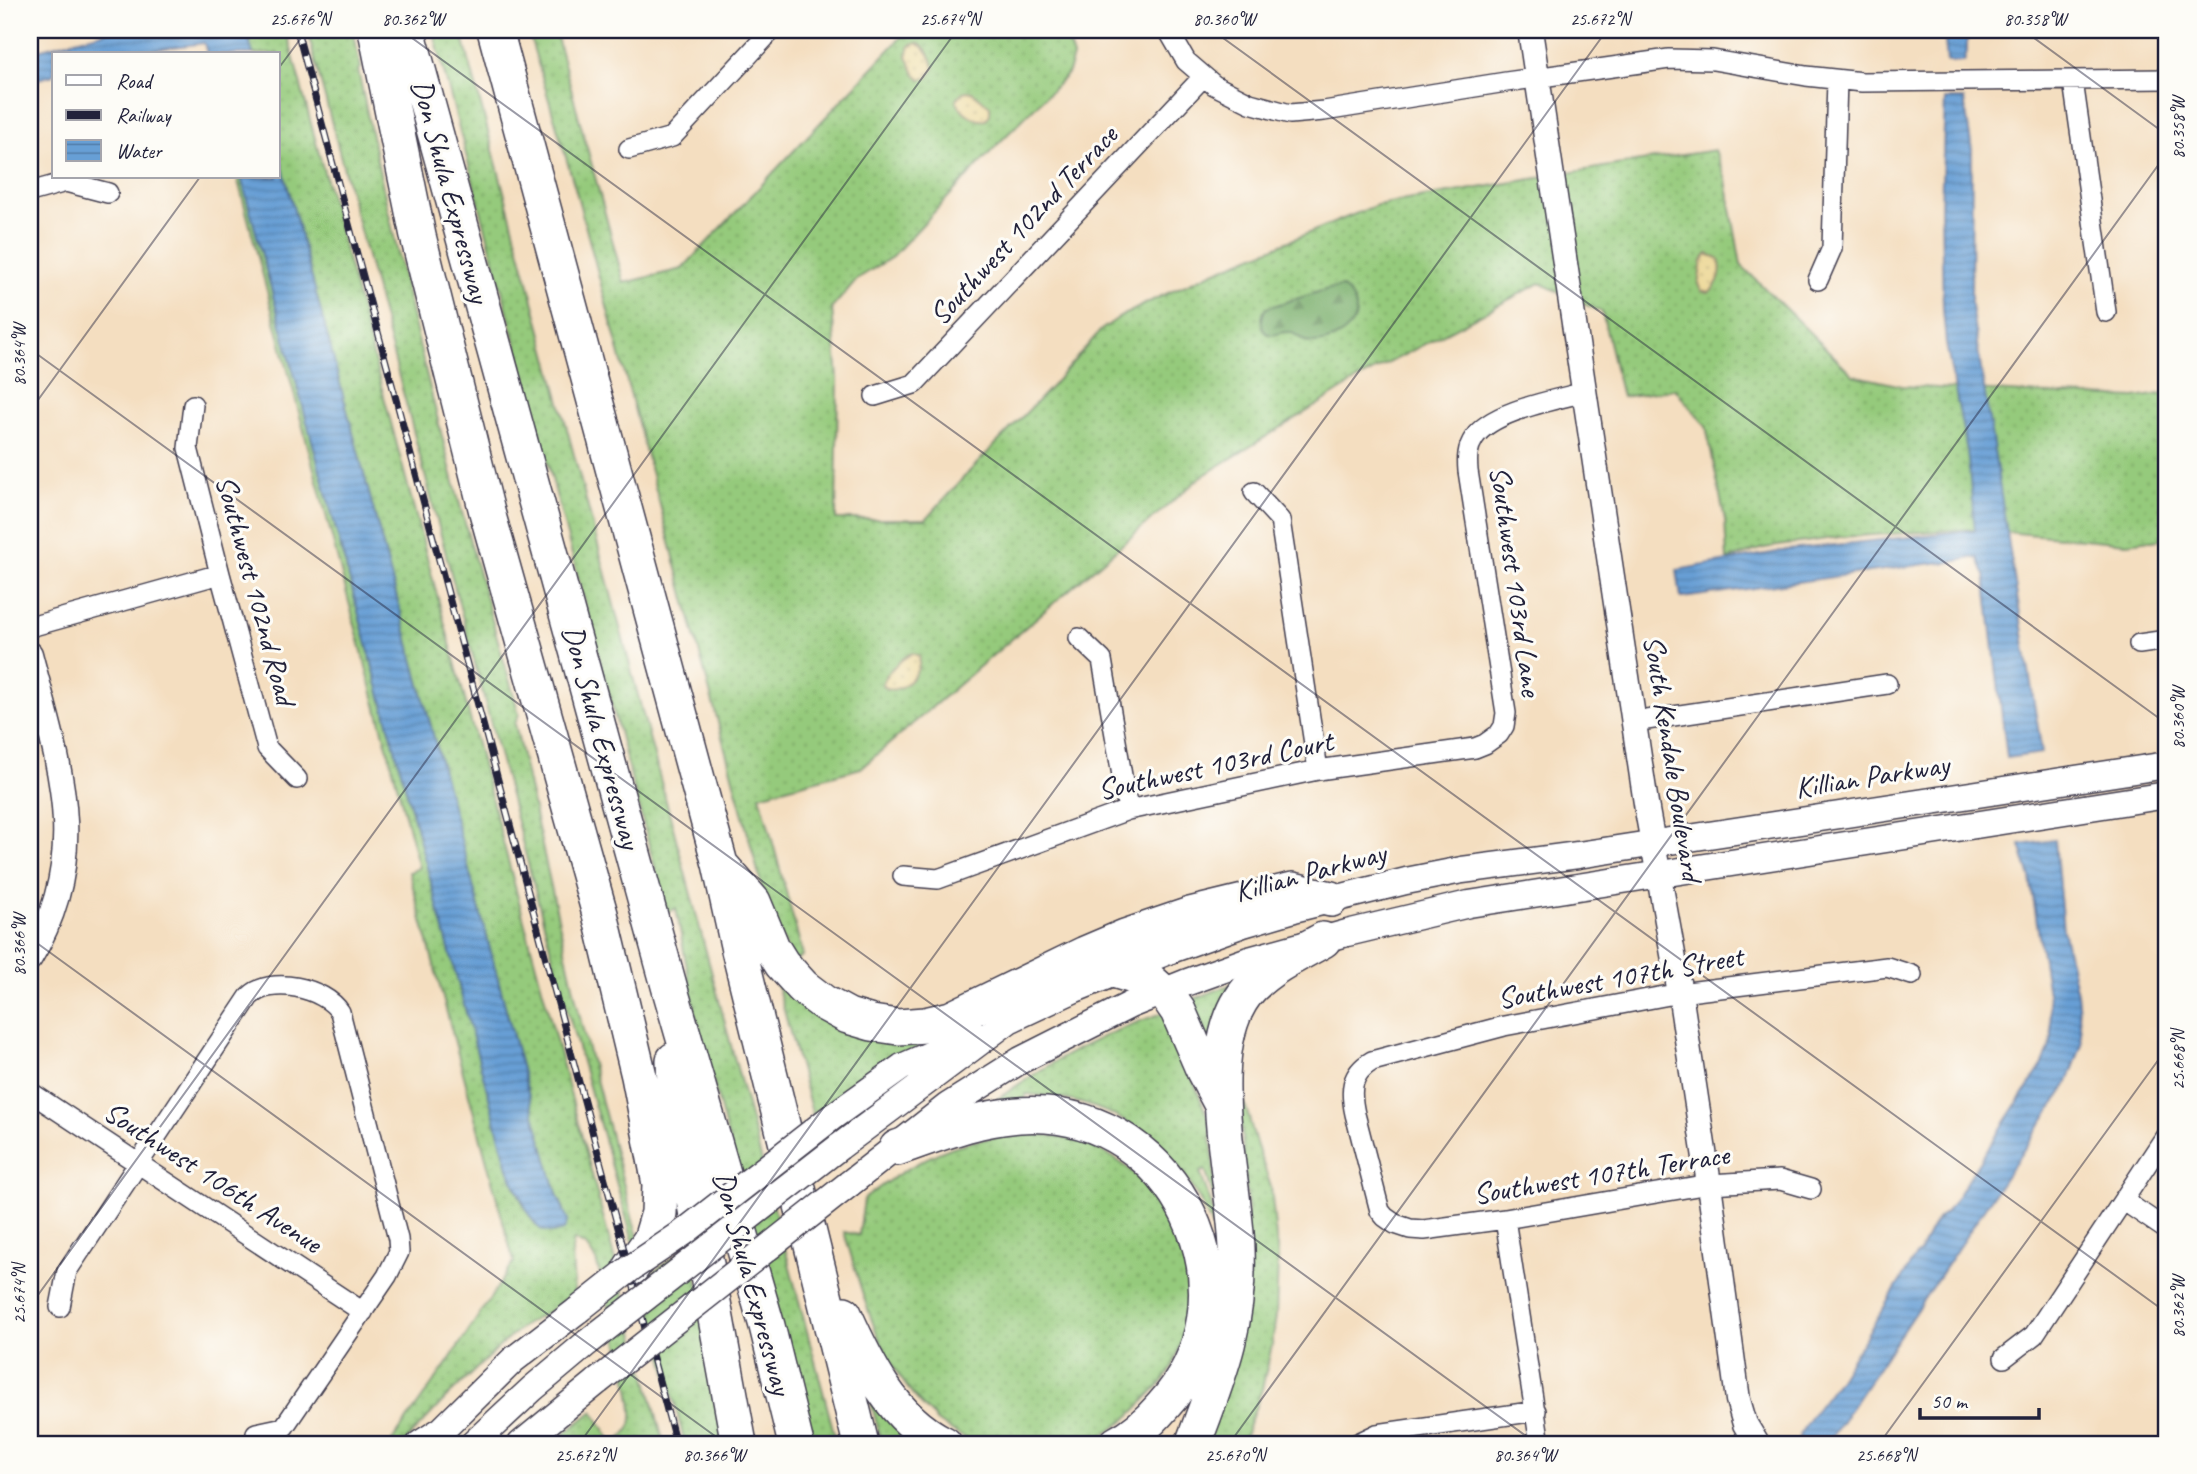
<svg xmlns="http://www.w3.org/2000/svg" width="2197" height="1474" viewBox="0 0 2197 1474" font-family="Caveat,sans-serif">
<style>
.grass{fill:url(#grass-dots);stroke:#5c765b;stroke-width:2}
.forest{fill:url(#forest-firs);stroke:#4d6853;stroke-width:2}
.sand{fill:url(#sand-dots);stroke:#887e6c;stroke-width:2}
.water{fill:url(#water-rules);stroke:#446088;stroke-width:2}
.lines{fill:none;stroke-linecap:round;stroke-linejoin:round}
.minor-casing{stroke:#423e4f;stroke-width:22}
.tertiary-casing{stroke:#423e4f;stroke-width:27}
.secondary-casing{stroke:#423e4f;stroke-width:29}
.motorway-casing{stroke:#423e4f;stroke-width:38}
.minor{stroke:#fff;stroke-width:19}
.tertiary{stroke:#fff;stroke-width:24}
.secondary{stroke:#fff;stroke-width:26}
.motorway{stroke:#fff;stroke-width:35}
.rail-casing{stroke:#22223b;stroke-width:7}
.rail{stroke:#fdfcf7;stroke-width:4.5;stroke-dasharray:13;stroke-linecap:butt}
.secondary-bridge-casing{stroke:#423e4f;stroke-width:29;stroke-linecap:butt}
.secondary-bridge{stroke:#fff;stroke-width:26}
.ticks{fill:none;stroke:#22223b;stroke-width:2;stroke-opacity:0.45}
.labels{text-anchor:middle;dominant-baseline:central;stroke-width:6;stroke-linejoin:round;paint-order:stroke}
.street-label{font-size:30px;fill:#22223b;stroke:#fdfcf7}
.neatline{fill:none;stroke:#22223b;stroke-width:2.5}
.ticks-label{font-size:18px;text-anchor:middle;fill:#22223b}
</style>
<defs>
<pattern id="grass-dots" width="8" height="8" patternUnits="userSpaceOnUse" patternTransform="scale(1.75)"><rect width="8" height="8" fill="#95ca7b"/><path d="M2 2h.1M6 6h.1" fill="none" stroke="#80ad6b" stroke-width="1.8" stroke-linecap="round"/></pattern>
<pattern id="forest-firs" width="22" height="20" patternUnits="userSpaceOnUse" patternTransform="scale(1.75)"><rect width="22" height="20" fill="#78ae6b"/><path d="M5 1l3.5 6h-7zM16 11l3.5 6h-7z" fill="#628d59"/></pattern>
<pattern id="sand-dots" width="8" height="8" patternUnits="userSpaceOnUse" patternTransform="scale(1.75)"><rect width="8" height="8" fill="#eeda9e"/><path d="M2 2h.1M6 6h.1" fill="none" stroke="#ccbb89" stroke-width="1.8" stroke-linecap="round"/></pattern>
<pattern id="water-rules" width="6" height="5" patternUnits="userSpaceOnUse" patternTransform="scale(1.75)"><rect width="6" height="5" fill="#679fd5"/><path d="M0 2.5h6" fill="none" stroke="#5481ae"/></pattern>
</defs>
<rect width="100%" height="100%" fill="#fdfcf7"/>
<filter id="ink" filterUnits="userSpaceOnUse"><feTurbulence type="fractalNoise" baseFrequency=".0143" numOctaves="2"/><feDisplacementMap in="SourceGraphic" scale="14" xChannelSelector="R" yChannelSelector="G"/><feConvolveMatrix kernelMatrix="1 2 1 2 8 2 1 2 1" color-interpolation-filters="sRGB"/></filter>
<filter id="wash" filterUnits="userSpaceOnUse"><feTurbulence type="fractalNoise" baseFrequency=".00686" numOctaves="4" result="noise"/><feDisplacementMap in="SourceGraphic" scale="28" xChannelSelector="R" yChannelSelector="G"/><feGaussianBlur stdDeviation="1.57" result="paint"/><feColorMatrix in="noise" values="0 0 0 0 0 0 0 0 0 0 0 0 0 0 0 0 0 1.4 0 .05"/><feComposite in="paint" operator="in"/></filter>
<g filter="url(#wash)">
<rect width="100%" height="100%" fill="#f4dec0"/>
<!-- grass -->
<path class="grass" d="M246,30H286L664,1444H614C621,1439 628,1433 631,1424C639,1402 603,1289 596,1260L586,1246L574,1240L572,1250L574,1292L550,1311L523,1326L503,1343L445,1399L403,1444H390L448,1362L514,1262L409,872L419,868L237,177H241L508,1168C515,1185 525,1214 538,1227C543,1231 548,1232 554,1233L564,1209L557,1194L533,1111L278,150V54H253Z
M307,30H352L361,68L358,70C387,212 420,354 457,494C477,568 498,641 519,714L515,724L582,1026L634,1224L651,1274L691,1244L728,1444H685L644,1280L561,988Z
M433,30H461L837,1444H809L695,1012L676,908L667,913Z
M528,30H555L624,283L682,269L908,30H1064L1073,57L1067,75L999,143L892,257L857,279L832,308L838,379L836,519H926L966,475L1052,386L1101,330L1118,318L1153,300L1216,271L1377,205L1628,163L1715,150L1726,180L1741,265L1853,375L1902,386L2063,395L2135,398L2167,393V538L2127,543L1971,529L1840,537L1764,548L1727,560L1725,520L1706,426L1675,389L1622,397L1602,312L1540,283L1364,376L1201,477L861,768L760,795L803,955L794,962L769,913L576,191Z
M771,963L927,1042L875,1071L813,1116Z
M1235,983L1213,1053L1191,1000Z
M1166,1012L1210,1123L1217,1207L1205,1170L1200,1172L1212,1206L1218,1245C1198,1178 1153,1124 1084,1104C1066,1098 1045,1096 1026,1094L1025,1099L992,1103C1045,1064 1104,1032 1166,1012Z
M1237,1076L1256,1143L1271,1187L1278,1258L1276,1316L1272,1345L1262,1389L1242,1444H1202L1248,1209Z
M1028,1134C1106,1135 1157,1179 1182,1250C1184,1257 1188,1263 1190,1270C1196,1298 1181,1354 1166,1377C1160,1386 1151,1393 1144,1401C1128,1420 1104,1439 1078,1444C1065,1447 1049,1444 1036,1444C1019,1444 999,1447 983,1444C966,1440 949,1430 935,1420L936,1419C878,1366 866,1303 844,1232L859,1235L864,1199C897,1173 938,1147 980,1140C995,1137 1012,1136 1028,1134Z
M870,1398L919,1444H882Z
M593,1411L613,1444H552Z"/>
<!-- forest -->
<path class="forest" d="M1342,287C1375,312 1344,344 1312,343C1302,343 1298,333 1288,332C1282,331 1278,335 1272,335C1258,334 1261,316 1266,308L1328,289Z"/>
<!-- sand -->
<path class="sand" d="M917,43C928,48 932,57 934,68L928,78L921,79L915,74L907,56L910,46Z
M967,91L972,92L990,106V114L986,120C974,122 959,110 956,99L963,92Z
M1708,254L1718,258C1724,269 1719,285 1709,292L1702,291L1698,284L1702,261Z
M912,653L919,656C924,673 896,700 882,685C884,673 901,659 912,653Z"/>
<!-- water -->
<path class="water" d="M113,30H246L253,54H207L204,43L165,48L138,54H54V75L30,81V52Z
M1944,30H1967V51L1964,62H1947Z
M1945,99H1964L1972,150L1971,306L2042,753L2007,758L1985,575L1977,557L1945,563L1941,562L1681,598L1677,570L1788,550L1975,530L1967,451L1946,344L1943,309L1941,208Z
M278,150L533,1111L557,1194L568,1220L564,1230C556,1232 550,1234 542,1230C530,1224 514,1181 508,1168L241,177H278Z
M2055,840L2063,930L2077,993L2082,1044L2067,1085L1827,1444H1797C1804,1419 1826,1399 1840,1377C1866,1336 1892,1295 1917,1254L1920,1253C1926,1240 1932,1220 1946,1213L2043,1064L2049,1049L2052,1037L2049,1000L2030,878L2020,845Z"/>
</g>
<g filter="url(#ink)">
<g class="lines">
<!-- minor casing -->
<g class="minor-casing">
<path id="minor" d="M1168,30L1186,61L1214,85L1250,103L1290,114L1324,111L1506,82L1669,59L1713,60L1806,76L1862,82L2167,79
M2073,81L2106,312
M629,149L672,137L772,30
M30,192L66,182L108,193
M1818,280L1832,248L1837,80
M875,396L914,384L1203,77
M193,405L188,448L220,574L267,748L297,779
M1254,492L1280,520L1318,770
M30,627L220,574
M1079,638L1102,660L1128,810
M2139,644L2167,640
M1633,722L1887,684
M903,876L938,879L1128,810L1318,770L1475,748L1485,744L1499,734L1504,726L1506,713L1468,471C1467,459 1467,448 1474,438C1491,411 1555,400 1585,392
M30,1092L363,1312
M1811,1189L1780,1180L1709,1184L1505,1219L1424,1230L1410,1229L1395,1224L1385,1217L1380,1211L1355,1114C1350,1091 1350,1074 1372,1061L1504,1026L1680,993L1887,967L1912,975
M2124,1201L2167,1230
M1505,1219L1540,1444
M60,1307L67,1271L249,997C270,975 325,988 340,1012L398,1239L399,1252L387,1276L284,1427L256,1433
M2004,1358L2034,1335L2167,1134
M1356,1444L1377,1434L1536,1411"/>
</g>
<!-- tertiary casing -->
<g class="tertiary-casing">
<path id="tertiary" d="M1530,30L1647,810L1680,993L1709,1184L1738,1400L1745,1424L1757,1444
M30,654C58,762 93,854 30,958"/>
</g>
<!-- secondary casing -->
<g class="secondary-casing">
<path id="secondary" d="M832,1117L902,1067L975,1035
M839,1147L1009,1020L1075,989L1176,948L1243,924L1294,909L1406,881L1462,870L1578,855L2167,765
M849,1184L948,1106L1021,1060L1130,1005L1185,983L1249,960L1347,933L1469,904L2167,795
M420,1444L442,1430L513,1360L578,1310
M473,1444L532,1389L588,1342
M521,1444L598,1381"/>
</g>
<!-- motorway casing -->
<g class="motorway-casing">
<path id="motorway" d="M376,30L418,236L487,512L600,914L639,1076L660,1184L659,1213L651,1240L631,1268
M407,30L671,993L767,1326L796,1444
M495,30L720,864L739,950L861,1444
M723,868L753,902L772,948L782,964L803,987L824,1003L848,1016L872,1023L898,1027L925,1025L951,1019L1085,954L1125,937L1190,915L1293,890L1331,899
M1117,971L1150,981L1169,998L1178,1011L1204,1071L1220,1101
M674,1060L675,1085L681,1128L739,1444
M897,1148C946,1131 993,1111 1046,1115C1187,1125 1259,1303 1162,1407C1149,1422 1135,1435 1117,1444
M844,1314C866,1363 892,1419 944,1444
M1193,1444C1219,1375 1240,1325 1237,1249C1235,1177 1196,1042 1252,986C1272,966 1298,954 1323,940"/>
</g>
<!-- minor -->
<use href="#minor" class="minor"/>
<!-- tertiary -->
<use href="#tertiary" class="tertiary"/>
<!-- secondary -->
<use href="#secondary" class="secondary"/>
<!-- motorway -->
<use href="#motorway" class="motorway"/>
<!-- rail casing -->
<g class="rail-casing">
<path id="rail" d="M297,30L676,1444"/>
</g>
<!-- rail -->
<use href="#rail" class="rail"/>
<!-- secondary-bridge casing -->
<g class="secondary-bridge-casing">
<path id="secondary-bridge" d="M578,1310L631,1268L683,1233L832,1117
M588,1342L839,1147
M598,1381L849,1184"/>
</g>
<!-- secondary-bridge -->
<use href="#secondary-bridge" class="secondary-bridge"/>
</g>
</g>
<!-- ticks -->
<path class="ticks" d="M401,30L2167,1313M1212,30L2167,724M2023,30L2167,135M278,69L307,30M30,349L1537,1444M30,411L200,177M30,938L726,1444M30,1306L957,30M579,1444L1607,30M1229,1444L2167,153M1879,1444L2167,1048"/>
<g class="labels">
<!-- street labels -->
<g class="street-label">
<text transform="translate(451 191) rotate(75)">Don Shula Expressway</text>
<text transform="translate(1023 225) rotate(-47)">Southwest 102nd Terrace</text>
<text transform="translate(1516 581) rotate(82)">Southwest 103rd Lane</text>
<text transform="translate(256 590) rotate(75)">Southwest 102nd Road</text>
<text transform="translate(602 737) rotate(75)">Don Shula Expressway</text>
<text transform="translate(1673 758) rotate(81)">South Kendale Boulevard</text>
<text transform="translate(1215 765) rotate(-12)">Southwest 103rd Court</text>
<text transform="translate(1872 776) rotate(-9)">Killian Parkway</text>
<text transform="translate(1310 872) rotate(-15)">Killian Parkway</text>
<text transform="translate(1620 977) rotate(-10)">Southwest 107th Street</text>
<text transform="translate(1601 1174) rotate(-9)">Southwest 107th Terrace</text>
<text transform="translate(213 1177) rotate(33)">Southwest 106th Avenue</text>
<text transform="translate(753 1283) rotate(75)">Don Shula Expressway</text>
</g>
</g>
<!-- margin -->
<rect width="2197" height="1474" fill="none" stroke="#fdfcf7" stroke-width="77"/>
<!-- legend -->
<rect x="52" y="52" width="228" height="126" fill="#fdfcf7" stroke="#a5a5ac" stroke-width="2"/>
<rect x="66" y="75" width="35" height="10" fill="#ffffff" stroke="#a5a5ac" stroke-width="2"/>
<text x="116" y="88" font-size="21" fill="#22223b">Road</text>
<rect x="66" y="110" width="35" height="10" fill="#22223b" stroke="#a5a5ac" stroke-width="2"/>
<text x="116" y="122" font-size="21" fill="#22223b">Railway</text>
<rect x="66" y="140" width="35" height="21" fill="url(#water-rules)" stroke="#a5a5ac" stroke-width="2"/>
<text x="116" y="158" font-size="21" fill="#22223b">Water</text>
<!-- scale -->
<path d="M1920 1408v10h119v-10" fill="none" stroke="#22223b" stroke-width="3.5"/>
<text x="1931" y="1408" font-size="21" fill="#22223b" stroke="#fdfcf7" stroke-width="5" paint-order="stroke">50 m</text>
<rect x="38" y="38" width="2120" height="1398" class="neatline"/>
<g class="ticks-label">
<text x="300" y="25">25.676°N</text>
<text x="413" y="25">80.362°W</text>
<text x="950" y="25">25.674°N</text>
<text x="1224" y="25">80.360°W</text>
<text x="1600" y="25">25.672°N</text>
<text x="2035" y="25">80.358°W</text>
<text transform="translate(2178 128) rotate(-90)" y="6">80.358°W</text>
<text transform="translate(19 355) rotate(-90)" y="6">80.364°W</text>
<text transform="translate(2178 718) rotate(-90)" y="6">80.360°W</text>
<text transform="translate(19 945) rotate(-90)" y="6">80.366°W</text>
<text transform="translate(2178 1060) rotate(-90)" y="6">25.668°N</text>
<text transform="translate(19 1294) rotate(-90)" y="6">25.674°N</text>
<text transform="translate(2178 1307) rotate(-90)" y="6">80.362°W</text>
<text x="585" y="1461">25.672°N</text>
<text x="714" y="1461">80.366°W</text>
<text x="1235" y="1461">25.670°N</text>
<text x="1525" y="1461">80.364°W</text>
<text x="1886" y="1461">25.668°N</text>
</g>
</svg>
